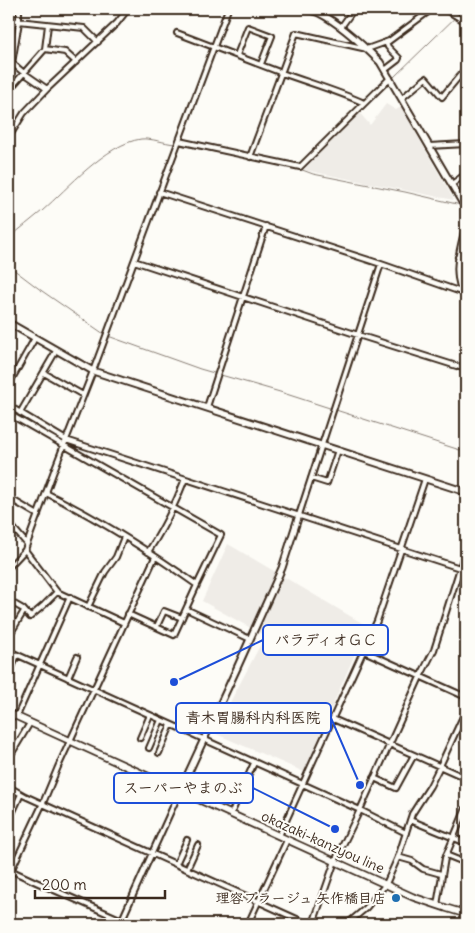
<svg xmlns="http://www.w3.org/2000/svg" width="475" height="933" viewBox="0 0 475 933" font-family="Delius,'Klee One',sans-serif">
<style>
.built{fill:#efece7}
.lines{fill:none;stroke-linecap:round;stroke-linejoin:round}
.stream{stroke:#887d74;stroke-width:1}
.street-casing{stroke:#3b2a1e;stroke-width:8}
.secondary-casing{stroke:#3b2a1e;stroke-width:9}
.primary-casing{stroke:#3b2a1e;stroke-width:9}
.street{stroke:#fdfcf7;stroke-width:4}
.secondary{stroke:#fdfcf7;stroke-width:5}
.primary{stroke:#fdfcf7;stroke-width:5.5}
.poi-dot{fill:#1f6fb2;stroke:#fdfcf7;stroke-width:2}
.labels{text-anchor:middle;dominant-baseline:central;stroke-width:4;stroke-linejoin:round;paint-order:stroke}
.street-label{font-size:14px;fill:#3b2a1e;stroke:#fdfcf7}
.poi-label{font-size:14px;font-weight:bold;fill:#3b2a1e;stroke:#fdfcf7;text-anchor:end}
.leader{fill:none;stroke:#1d4ed8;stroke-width:2}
.callout-dot{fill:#1d4ed8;stroke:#fdfcf7;stroke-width:2}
.callout{fill:#fdfcf7;stroke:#1d4ed8;stroke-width:2}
.callout-label{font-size:15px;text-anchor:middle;font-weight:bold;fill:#3b2a1e}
</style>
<rect width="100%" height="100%" fill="#fdfcf7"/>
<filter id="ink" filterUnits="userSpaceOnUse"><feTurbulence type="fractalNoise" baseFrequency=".02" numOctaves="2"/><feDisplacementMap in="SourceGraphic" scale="10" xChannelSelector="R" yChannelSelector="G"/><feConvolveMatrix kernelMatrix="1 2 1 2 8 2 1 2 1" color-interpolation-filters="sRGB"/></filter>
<g filter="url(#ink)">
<!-- built -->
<path class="built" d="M386,104L396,110L401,107L454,200L304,170L358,111L370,125Z
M228,544L367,626L304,772L214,733L265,636L202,601Z"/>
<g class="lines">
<!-- stream -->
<path class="stream" d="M393,78L464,9
M366,104L379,91
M179,145L297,168L313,174L405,192L461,205
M9,238C20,229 31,220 42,211C68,188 106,144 141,139C151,138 164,143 175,144
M9,266L42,291L104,334
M108,336L200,369L280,392L466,452"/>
<!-- street casing -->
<g class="street-casing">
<path id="street" d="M445,9L466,22
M9,20L84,28L98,42
M341,27L354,9
M177,33C212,46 247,60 282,73C309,83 338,91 364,103
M45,49L65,52L76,62
M237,55L248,27L272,36L261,64
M9,63H12L24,73L47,89
M12,63L19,22V9
M385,70L398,60L399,58L388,47L386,42
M9,90L45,49L48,25
M402,98L426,78L442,97L466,68
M9,137L24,113L47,89L117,23L128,9
M179,141L300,167L390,78
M429,146L466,144
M250,157L296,33L367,49L389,41L432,9
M452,184L466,174
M159,192L381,264L461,292
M466,224C460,250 450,275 466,299
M458,257L466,263
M134,261L358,335L466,369
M44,373L83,395
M9,384L35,338
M9,406L66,440L466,570
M207,407L266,226
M20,413L56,351
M9,414L221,535L197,585
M311,478L327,483L338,450
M46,493C99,519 149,551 197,585L174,635L128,614
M9,498L38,515
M299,515L381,264
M9,523L27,544
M25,550L57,592L124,623
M148,552C164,528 175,505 185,479
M9,567L25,550L27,544L55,468L93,371L228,9
M9,601L23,609L30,617L44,605L57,592
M88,607L105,572L116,557L124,537
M186,609L250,639
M157,626L164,611L182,618
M9,636L24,611
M9,651L360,810L406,833
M364,651L466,697
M9,675L17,655
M68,678L77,657
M17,716L70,597
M333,719L466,778
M140,738L150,715
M149,748L161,720
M159,753L171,725
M9,758L30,723
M374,778L396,788L414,755
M9,787L25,796L308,924
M231,814L254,763
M9,820L21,794
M410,820L466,843
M279,836L377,621L425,479
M446,855L466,863
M398,857L412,861L423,869L441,874
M176,864L187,840
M187,869L198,845
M10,870L36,882L131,924
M9,875L43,803L58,767L155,557
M437,905L445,858L466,808
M120,924L180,791
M248,924L287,840
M313,924L335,861L360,810L420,677L434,650L466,549
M347,924L366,908L386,884L398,857L412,814L430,786L440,766L466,710"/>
</g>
<!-- secondary casing -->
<g class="secondary-casing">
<path id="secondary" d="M304,9C309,10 315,11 319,13C341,24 363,45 380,62L466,209
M9,323L93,371L466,492
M180,791L237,668L282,568L299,515"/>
</g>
<!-- primary casing -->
<g class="primary-casing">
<path id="primary" d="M9,713L413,897L446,908L466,914"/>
</g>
<!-- street -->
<use href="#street" class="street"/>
<!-- secondary -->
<use href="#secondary" class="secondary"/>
<!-- primary -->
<use href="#primary" class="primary"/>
</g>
</g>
<!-- markers -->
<circle class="poi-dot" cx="396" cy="898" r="5"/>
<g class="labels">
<!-- street labels -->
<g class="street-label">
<text transform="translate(323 842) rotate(24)">okazaki-kanzyou line</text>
</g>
<!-- poi labels -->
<g class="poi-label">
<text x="386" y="898">理容プラージュ 矢作橋目店</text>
</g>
</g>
<!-- callouts -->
<path class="leader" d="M174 682L263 640M360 785L331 718M335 829L253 788"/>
<g class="callout-dot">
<circle cx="174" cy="682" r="5"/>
<circle cx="360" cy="785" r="5"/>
<circle cx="335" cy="829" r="5"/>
</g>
<g class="callout">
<rect x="263" y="625" width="125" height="30" rx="5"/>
<rect x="176" y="703" width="155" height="30" rx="5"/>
<rect x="114" y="773" width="139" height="30" rx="5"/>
</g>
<g class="callout-label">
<text x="326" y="645">パラディオＧＣ</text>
<text x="253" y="723">青木胃腸科内科医院</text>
<text x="183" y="793">スーパーやまのぶ</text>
</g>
<!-- margin -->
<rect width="475" height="933" fill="none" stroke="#fdfcf7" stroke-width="30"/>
<rect x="15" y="15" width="445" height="903" fill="none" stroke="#3b2a1e" stroke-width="2" filter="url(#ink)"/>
<!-- scale -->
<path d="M35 890v8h130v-8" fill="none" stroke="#3b2a1e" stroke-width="2.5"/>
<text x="42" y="890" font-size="15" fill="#3b2a1e" stroke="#fdfcf7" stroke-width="4" paint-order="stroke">200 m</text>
</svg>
